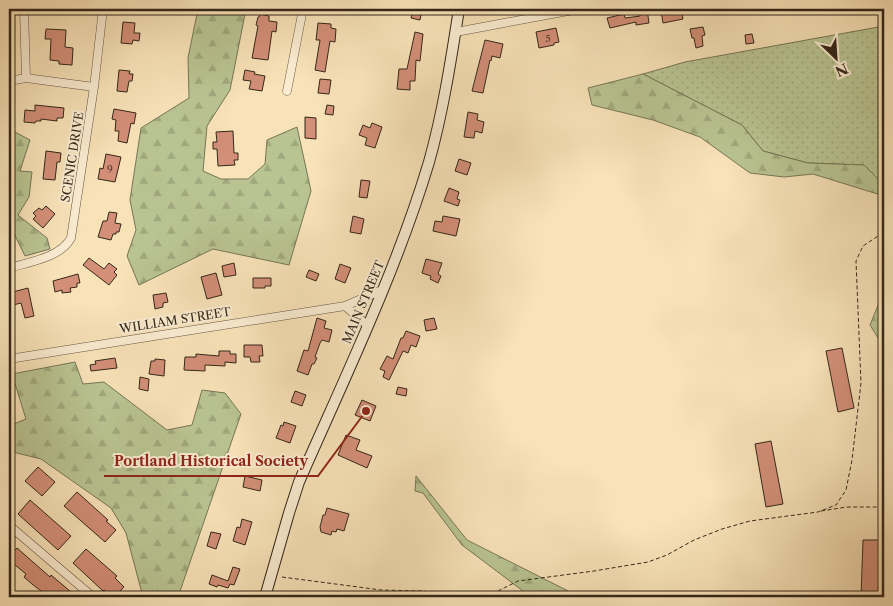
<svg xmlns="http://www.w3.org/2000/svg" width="893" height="606" viewBox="0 0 893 606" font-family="'Libre Caslon Text',serif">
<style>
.grass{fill:url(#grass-dots);stroke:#767656}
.forest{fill:url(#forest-firs);stroke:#767656}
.building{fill:#d38f78;stroke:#342719}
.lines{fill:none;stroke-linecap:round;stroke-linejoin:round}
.minor-casing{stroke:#655641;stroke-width:9}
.secondary-casing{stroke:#342719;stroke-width:12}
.path{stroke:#342719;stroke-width:1;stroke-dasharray:4 2.5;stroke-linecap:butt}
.minor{stroke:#faecd1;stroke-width:8}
.secondary{stroke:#faecd1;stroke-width:10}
.labels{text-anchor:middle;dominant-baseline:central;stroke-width:4;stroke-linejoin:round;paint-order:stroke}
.number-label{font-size:10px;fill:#5c4131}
.street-label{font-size:12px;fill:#342719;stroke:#faecd1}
.leader{fill:none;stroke:#8f2418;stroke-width:2}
.callout-dot{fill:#8f2418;stroke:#faecd1;stroke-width:2}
.callout-label{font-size:14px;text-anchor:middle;font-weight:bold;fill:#8f2418;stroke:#faecd1;stroke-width:4;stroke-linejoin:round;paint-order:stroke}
</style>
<defs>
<pattern id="grass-dots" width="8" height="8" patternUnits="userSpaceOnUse" patternTransform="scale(1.25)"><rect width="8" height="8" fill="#b9c492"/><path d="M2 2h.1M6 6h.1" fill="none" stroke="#a0a87d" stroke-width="1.8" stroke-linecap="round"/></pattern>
<pattern id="forest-firs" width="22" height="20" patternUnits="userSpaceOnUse" patternTransform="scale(1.25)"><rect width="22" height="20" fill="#b9c492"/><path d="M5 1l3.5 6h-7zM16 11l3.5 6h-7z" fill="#a0a87d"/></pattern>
</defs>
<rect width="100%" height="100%" fill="#f8e2b8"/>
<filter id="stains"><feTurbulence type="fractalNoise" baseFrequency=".004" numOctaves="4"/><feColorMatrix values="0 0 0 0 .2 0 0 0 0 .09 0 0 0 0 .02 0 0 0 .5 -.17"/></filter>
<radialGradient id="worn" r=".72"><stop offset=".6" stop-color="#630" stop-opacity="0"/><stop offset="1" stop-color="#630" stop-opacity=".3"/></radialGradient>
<!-- grass -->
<path class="grass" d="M884,26L883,35L884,185L864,165L808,163L763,151L742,125L643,74L685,62Z"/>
<!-- forest -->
<path class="forest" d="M198,9H246L230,90L207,126L203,171L221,179H248L265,164L267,140L297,127L311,191L289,265L213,249L139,285L127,256L136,230L130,200L141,128L189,98L188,58Z
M643,74L742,125L763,151L808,163L864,165L884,185V196L813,174L784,177L750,173L700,137L653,120L592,105L588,88Z
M13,131L30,140L20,171L32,172L29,197L18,215L47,238L50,249L25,256L9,223V148Z
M881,298L884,299V335L878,338L870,325Z
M75,362L83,384L104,382L167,430L192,425L202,390L225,393L241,414L178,597H143L126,533L111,508L41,459L9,451V426L26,419L12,374Z
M416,476L467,540L580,597H531L462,545L423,493L415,491Z"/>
<!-- building -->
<path class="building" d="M413,9H422L420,20L411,18Z
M647,9L649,23L636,25V22L610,28L607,18L624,14L625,18L640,16V10Z
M675,9H681L683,19L663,23L661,11Z
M260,14L269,16V21L277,22L276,32L272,31L268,60L252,58L258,26L256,25L258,17H259Z
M123,22L135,23L134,33H140L139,41L133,40L132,44L121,43Z
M318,23L331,24V28L336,29L335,42L330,41L325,72L315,70L320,40H316Z
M703,27L705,35L702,36L703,46L696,48L694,38H692L690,29Z
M556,28L559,42L554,43V45L539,48L536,32Z
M46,29L66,30L65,47L73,48L72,65L59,64V61L50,60L51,39H45Z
M415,32L423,34L420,61L416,60L415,81H410V90L397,89L399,69H407Z
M752,34L754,43L746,44L745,35Z
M485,40L503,44L500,58L492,56L491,61L490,60L483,93L472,91Z
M119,70L130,71L129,74H133L132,81H129L127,92L117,91Z
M245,70L255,72L254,74L265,76L262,91L249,89L251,81L243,80Z
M320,79L331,80L329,94L318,93Z
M35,105L64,108L63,118H57V121L41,119V121H36L35,123L24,122L25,110L35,111Z
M327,105L334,106L333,115L325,114Z
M114,109L136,113L134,124L131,123L127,143L118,141L119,131H115L116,120L112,119Z
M468,112L478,114L477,120L484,122L482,133L475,131L474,138L464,137Z
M305,117L316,118V139L305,138Z
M372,123L382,127L375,148L365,145L367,138L359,135L363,125L370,128Z
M233,131L234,153H238V160H234L235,165L218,166L217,149H213V142H217L216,132Z
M46,151L61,153L60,162H57L55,180L43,179Z
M106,154L121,157L115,182L98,179L100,168L103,169Z
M459,159L471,163L467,175L455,171Z
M361,180L370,181L367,198L359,197Z
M449,188L459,192L457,199L460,200L458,206L444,201Z
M46,206L55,214L43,228L33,219L36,216L33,213L39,208L42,210Z
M109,212L117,213L115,223L121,224L119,232H116V234H113L111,240L98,237L103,221H107Z
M353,216L364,219L361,234L350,232Z
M443,216L460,219L456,236L433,231L435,221L442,222Z
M89,258L104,269L109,263L117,269L114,272L117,275L109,285L83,265Z
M426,259L442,263L438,274L441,276L438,283L430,279L431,276L422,273Z
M234,263L236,275L224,277L222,266Z
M340,264L351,268L345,283L335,279Z
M309,270L319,274L316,281L306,277Z
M216,273L222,295L207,299L201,277Z
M78,274L80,283H77V287L70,288L71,292L62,293V290L55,292L53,281Z
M253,278H271V286H265V288H253Z
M28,288L34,316L25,318L21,303L9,306V293Z
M166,293L168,302L163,303V307L155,309L153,295Z
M317,318L326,321L324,328L332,330L329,342L322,340L320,343L315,357L317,358L314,364H312L308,375L297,371L304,350L308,351Z
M434,318L437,329L426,331L424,320Z
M406,331L420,336L416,347L411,345L408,353L403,351L389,380L383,377L385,371L380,369L387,356L393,359L401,338H403Z
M244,345H262L263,356H259L260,362H251L250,357H244Z
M842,348L854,408L838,412L826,351Z
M219,351H230V354H236V363L225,362V366L205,365V371L184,370L185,357H196V354L219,356Z
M115,358L117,368L91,371L90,365L96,364L95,361Z
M155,359L165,360L164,376L149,374L151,361H155Z
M140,377L149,379L148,391L139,389Z
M398,387L407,389L406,396L396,394Z
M295,391L306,395L302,406L291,402Z
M362,400L376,406L370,421L355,415Z
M284,422L296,426L290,443L276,438L281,425L283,426Z
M346,435L360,440L356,450L372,456L367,468L338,455Z
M771,441L783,504L766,507L755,444Z
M38,467L55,482L42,496L25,481Z
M245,476L262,480L260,491L243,487Z
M77,492L108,520L106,521L116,530L105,542L64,506Z
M30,500L71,536L58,550L18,514Z
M327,508L349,514L344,531L337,529L336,532L332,531L331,535L321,532L320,527L323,515H325Z
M242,519L252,522L245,545L233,541L237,527L240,528Z
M211,532L221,534L216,549L207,546Z
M863,540H880L878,597H861Z
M17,548L50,577L51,575L77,597H49L32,584L24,577L26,574L9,560V557Z
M86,549L117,576L115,578L124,587L114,597L104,590L103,591L73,563Z
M233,567L240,569L234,585L230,584L228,588L218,585L217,587L209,584L212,575L228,581Z"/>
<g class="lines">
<!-- minor casing -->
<g class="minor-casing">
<path id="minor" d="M24,9L26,78
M456,32L579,9
M9,81L26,78L94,87
M287,91L303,9
M9,268C29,262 60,258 71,238L94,87L103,9
M345,306L367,325
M9,359L345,306L382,290
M9,522L11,527L93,597
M9,537L11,527"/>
</g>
<!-- secondary casing -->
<g class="secondary-casing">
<path id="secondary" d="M265,597L289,513L299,482C345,377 396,272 429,162C443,112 451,60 459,9"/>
</g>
<!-- path -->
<path class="path" d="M821,511L847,507H884
M282,577L381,590L424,591L444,595L470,597L492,594L511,595L517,597
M492,594L518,581L594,571L648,562L667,555L694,540L722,529L750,521L818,512L836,505L846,490L852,460L861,383L856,261L863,246L884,232"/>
<!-- minor -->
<use href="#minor" class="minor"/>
<!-- secondary -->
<use href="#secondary" class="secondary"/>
</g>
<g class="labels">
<!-- number labels -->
<g class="number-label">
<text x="548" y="38">5</text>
<text x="110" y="168">9</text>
</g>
<!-- street labels -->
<g class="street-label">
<text transform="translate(72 157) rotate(-81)">SCENIC DRIVE</text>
<text transform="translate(363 302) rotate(-67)">MAIN STREET</text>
<text transform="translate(175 320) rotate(-9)">WILLIAM STREET</text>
</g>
</g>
<!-- callouts -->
<path class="leader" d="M366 411L318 476H104"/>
<circle class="callout-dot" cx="366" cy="411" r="5"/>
<g class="callout-label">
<text x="211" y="466">Portland Historical Society</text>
</g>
<!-- margin -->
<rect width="893" height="606" fill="none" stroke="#f8e2b8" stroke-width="30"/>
<rect x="10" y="10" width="873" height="586" fill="none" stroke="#342719" stroke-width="2.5"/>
<rect x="15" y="15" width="863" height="576" fill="none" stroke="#342719"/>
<!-- north arrow -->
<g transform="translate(836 58) rotate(155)" stroke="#faecd1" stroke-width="4" paint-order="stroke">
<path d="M0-4L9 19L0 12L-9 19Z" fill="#342719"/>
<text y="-8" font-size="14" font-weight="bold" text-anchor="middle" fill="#342719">N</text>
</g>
<rect width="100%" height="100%" filter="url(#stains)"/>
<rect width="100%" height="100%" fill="url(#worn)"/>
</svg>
